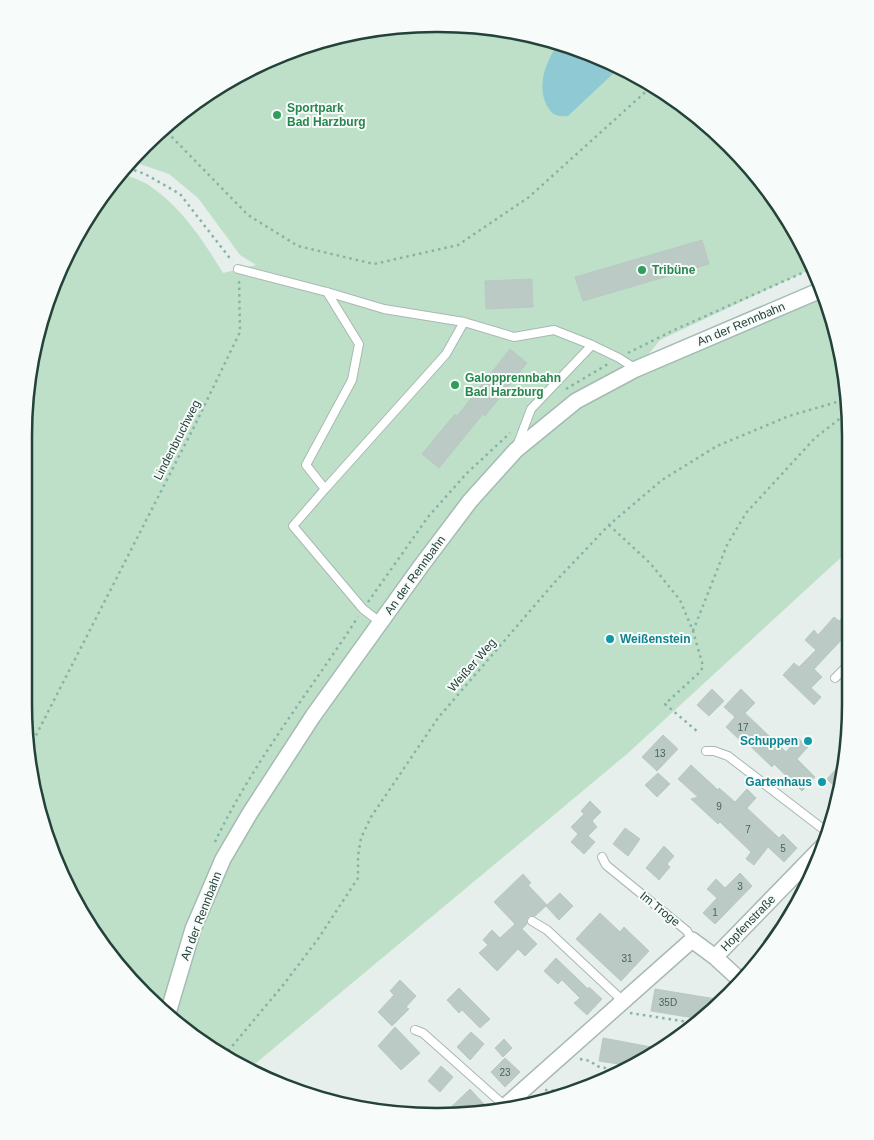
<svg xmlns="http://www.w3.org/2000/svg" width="874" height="1140" viewBox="0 0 874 1140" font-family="Helvetica,sans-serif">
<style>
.green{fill:#bfe0c8}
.water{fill:#8ec9d4}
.building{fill:#bbcac4;stroke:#b8c9c2}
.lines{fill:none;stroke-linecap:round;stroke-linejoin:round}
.service-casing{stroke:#a8b8b2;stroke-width:10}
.minor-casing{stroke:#a8b8b2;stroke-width:18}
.secondary-casing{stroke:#a4bbb3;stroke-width:18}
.path{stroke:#86b3a5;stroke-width:2.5;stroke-dasharray:2.5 4;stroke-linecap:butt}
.service{stroke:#fff;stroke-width:8}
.minor{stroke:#fff;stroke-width:15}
.secondary{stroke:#fff;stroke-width:15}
.leisure-dot{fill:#2e9e5b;stroke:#f7fbf9;stroke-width:2}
.culture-dot{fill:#0f9aa8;stroke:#f7fbf9;stroke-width:2}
.labels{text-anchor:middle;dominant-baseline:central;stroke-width:4;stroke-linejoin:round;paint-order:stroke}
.number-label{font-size:10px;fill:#4a645c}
.leisure-label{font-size:12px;font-weight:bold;fill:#27864d;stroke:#f7fbf9;text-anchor:start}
.street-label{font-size:12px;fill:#24423a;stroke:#f7fbf9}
.culture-label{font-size:12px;font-weight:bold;fill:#0d838f;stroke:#f7fbf9;text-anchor:end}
.rim{fill:none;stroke:#24423a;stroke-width:2.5}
</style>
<rect width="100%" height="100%" fill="#e6efeb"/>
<!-- green -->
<path class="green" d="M437,24L518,32L595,55L667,94L729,145L781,208L811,269L660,340L637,368L821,290L828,304L847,383V552L627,754L249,1069L231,1061L145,995L79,910L38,810L24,703L25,410L38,330L66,254L109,186L122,173C130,177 140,180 147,184C182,207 202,239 223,273L256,265L240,255L198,198L169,174L134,162L208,93L279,55L357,32Z"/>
<!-- water -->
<path class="water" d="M558,44L595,55L619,68L568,116C556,117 552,115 546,104C537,84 546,61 558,44Z"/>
<!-- building -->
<path class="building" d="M702,240L709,264L583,301L575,277Z
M532,279L533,307L486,309L485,281Z
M510,349L527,363L485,416L483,414L439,468L422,454L455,414L457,416Z
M847,613V634L814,669L822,677L811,688L821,697L814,705L783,675L794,663L799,667L816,650L805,640L814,630L818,635L834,617L839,621Z
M712,689L724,701L709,716L697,705Z
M741,689L755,703L745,713L786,752L798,738L808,747L797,759L815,777L802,791L774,764L772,767L745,741L743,743L726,727L735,717L724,707Z
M663,735L678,749L657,771L642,757Z
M846,758L844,769L838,790L827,779Z
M691,765L718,790L719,788L735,802L747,789L756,798L747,808L779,838L783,834L797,848L784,862L768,847L754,865L746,859L751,852L720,822L718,824L691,799L698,797L678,779Z
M658,773L670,784L657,797L645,785Z
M590,801L601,812L592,821L597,827L588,836L595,842L584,854L571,842L578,834L571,827L584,814L581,811Z
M625,828L640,839L628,856L613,844Z
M664,846L674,856L667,864L670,867L659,880L646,868Z
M740,873L752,886L715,924L703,913L717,898L707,889L716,879L725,888Z
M523,874L531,883L528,885L547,905L535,916H529L526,920L527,924L522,929L537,944L525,956L518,949L497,971L479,953L488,945L483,940L492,930L500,938L515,924L494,902Z
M560,893L573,906L559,920L546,906Z
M600,913L620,932L624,927L649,951L621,981L576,939Z
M556,958L588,989L589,987L602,999L587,1015L574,1003L580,998L562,980L558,984L544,971Z
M400,980L416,996L406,1007L409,1009L392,1026L378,1012L394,995L390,991Z
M459,988L490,1019L480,1028L462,1010L459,1013L447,1000Z
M655,989L716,999L714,1008L700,1019L651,1011Z
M395,1027L420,1053L401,1070L378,1046Z
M471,1032L484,1044L470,1060L457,1047Z
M603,1038L635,1044L662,1049L625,1065L599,1061Z
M504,1039L512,1048L503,1057L495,1048Z
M505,1058L520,1072L505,1087L491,1072Z
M441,1066L453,1077L440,1092L428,1081Z
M470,1089L484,1104L477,1111L443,1115Z"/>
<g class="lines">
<!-- service casing -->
<g class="service-casing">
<path id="service" d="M238,269L327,292L384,309L464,322L514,337L554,330L592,345L619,358L636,369
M327,292L359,344L352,380L306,465L325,489L293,526L363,609L380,622
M517,446L531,409L592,345
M325,489L446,354L464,322
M835,678L847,666
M706,751H714L728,756L827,832
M602,857L606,865L687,931L692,940
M532,921L547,930L623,1001
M415,1030L423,1033L505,1106"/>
</g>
<!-- minor casing -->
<g class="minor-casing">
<path id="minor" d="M715,957L823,846
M504,1107L692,940L715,957L741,981"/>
</g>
<!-- secondary casing -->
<g class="secondary-casing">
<path id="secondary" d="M168,1013L193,929L223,859L250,813L313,716L421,566L470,501L516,450L576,401L636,369L821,290"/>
</g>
<!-- path -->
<path class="path" d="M167,132L248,215L298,246L374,264L458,245L529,197L652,86
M128,168L145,174L180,194L232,261
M628,353L672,331L811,269
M566,389L608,364
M609,525L650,563L680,600L693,631L703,666L701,671L665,704L698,732
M368,602L428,517L466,474L510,433
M693,631L727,545L746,513L815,438L847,413
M30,747L196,423L240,332L239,279
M215,842C253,762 310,691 358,617
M720,1003L732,990
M630,1013L695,1023
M224,1056L284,984L318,939L358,878V856L361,838L371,817L438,718L554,583L609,525L662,480L717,446L789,416L847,399
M580,1059L591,1061L596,1066L615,1070
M545,1090L567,1092"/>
<!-- service -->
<use href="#service" class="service"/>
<!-- minor -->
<use href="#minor" class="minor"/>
<!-- secondary -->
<use href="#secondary" class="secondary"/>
</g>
<!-- markers -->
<g class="leisure-dot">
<circle cx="277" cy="115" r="5"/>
<circle cx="642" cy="270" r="5"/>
<circle cx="455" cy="385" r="5"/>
</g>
<g class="culture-dot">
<circle cx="610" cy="639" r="5"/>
<circle cx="808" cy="741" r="5"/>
<circle cx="822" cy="782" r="5"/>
</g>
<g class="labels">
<!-- number labels -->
<g class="number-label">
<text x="743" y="727">17</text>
<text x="660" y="753">13</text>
<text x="719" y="806">9</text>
<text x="748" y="829">7</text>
<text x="783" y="848">5</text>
<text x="740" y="886">3</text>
<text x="715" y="912">1</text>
<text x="627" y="958">31</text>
<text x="668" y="1002">35D</text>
<text x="505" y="1072">23</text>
</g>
<!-- leisure labels -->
<g class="leisure-label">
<text x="287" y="108">Sportpark<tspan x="287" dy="14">Bad Harzburg</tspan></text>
<text x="652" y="270">Tribüne</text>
<text x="465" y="378">Galopprennbahn<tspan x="465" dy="14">Bad Harzburg</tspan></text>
</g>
<!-- street labels -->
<g class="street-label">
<text transform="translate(741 324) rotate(-23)">An der Rennbahn</text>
<text transform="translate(177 440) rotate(-63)">Lindenbruchweg</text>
<text transform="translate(415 575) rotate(-54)">An der Rennbahn</text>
<text transform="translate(472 665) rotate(-49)">Weißer Weg</text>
<text transform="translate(660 909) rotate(39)">Im Troge</text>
<text transform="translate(201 916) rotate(-69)">An der Rennbahn</text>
<text transform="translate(748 923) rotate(-46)">Hopfenstraße</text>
</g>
<!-- culture labels -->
<g class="culture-label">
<text x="620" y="639" text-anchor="start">Weißenstein</text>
<text x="798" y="741">Schuppen</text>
<text x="812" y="782">Gartenhaus</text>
</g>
</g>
<!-- crop -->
<path d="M0 0H874V1140H0ZM436 32H438A404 404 0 0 1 842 436V704A404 404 0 0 1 438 1108H436A404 404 0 0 1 32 704V436A404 404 0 0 1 436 32Z" fill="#f7fbf9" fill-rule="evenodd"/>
<path class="rim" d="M436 32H438A404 404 0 0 1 842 436V704A404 404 0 0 1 438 1108H436A404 404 0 0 1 32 704V436A404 404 0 0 1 436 32Z"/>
</svg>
